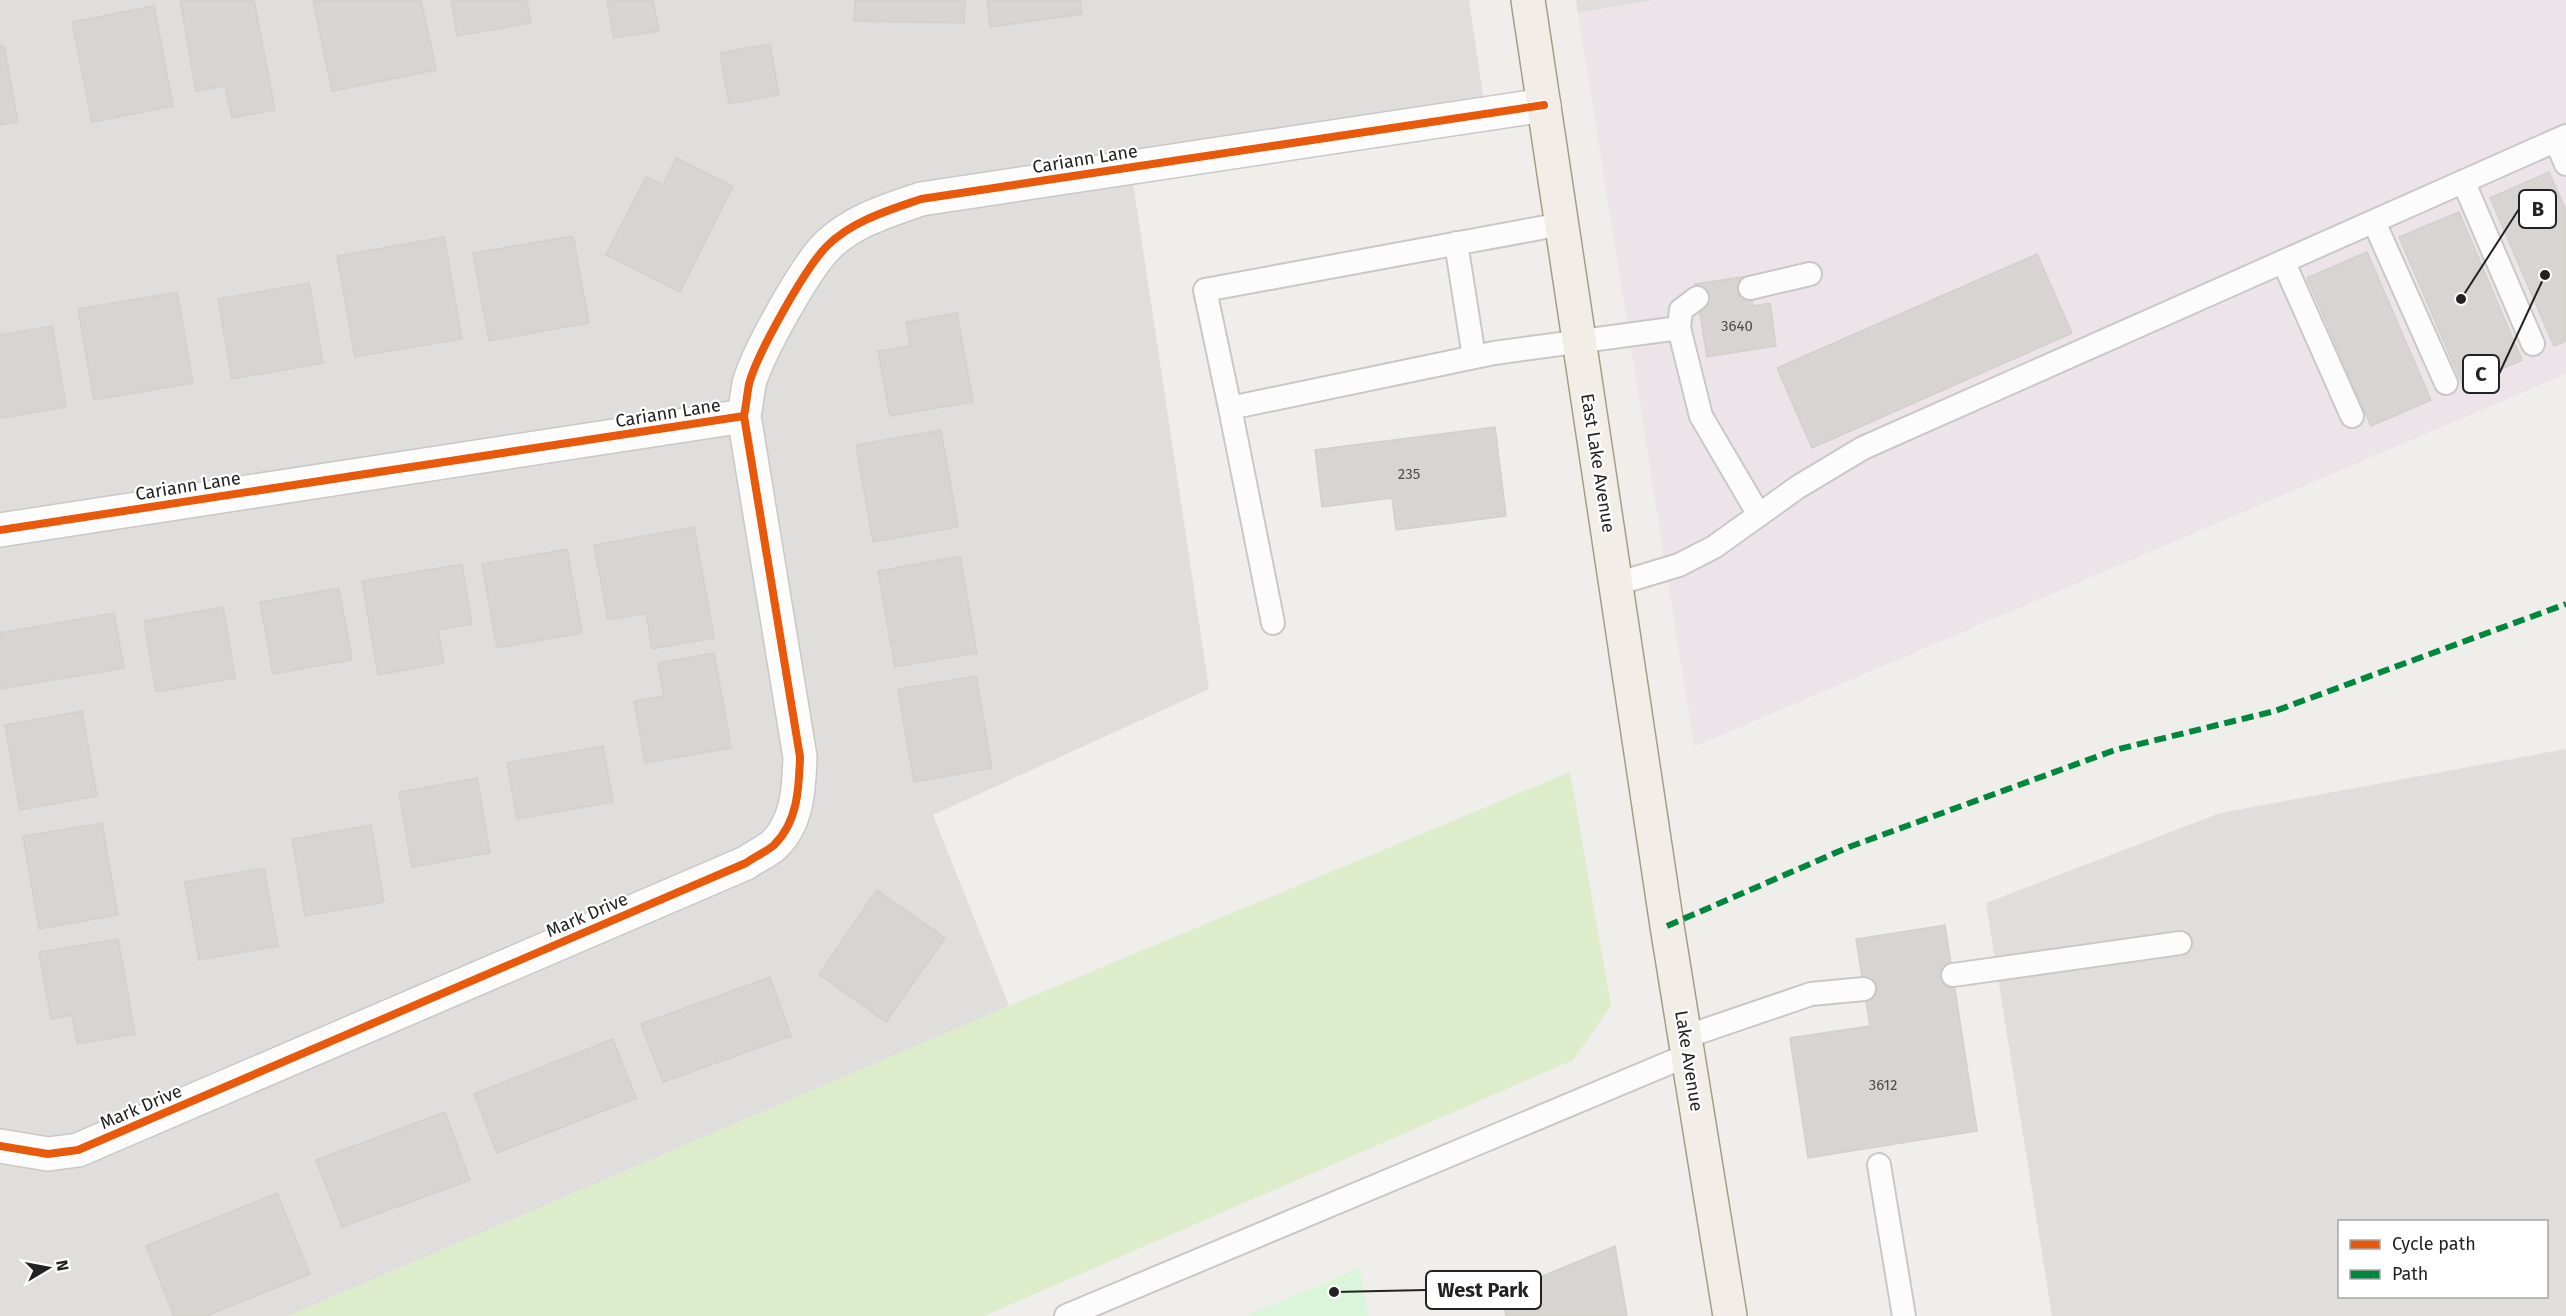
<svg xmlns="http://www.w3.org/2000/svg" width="2566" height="1316" viewBox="0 0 2566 1316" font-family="'Fira Sans',sans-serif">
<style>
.residential{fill:#dfdedc;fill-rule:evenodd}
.industrial{fill:#ede4e9}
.grass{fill:#ddeccb}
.park{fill:#daf5da}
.building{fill:#d7d4d2;stroke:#d3d0cc;stroke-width:1.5}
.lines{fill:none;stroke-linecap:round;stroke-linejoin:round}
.lane-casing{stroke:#c9c8c7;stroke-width:26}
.street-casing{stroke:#c9c8c7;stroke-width:36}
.primary-casing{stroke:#a79c86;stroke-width:36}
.lane{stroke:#fdfcfc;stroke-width:22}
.street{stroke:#fdfcfc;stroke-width:33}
.primary{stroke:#f3ede7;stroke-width:33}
.quiet{stroke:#00873e;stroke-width:6;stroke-dasharray:12 6;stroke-linecap:butt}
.cycleway-casing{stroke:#fff;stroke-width:11}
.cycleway{stroke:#e8590c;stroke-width:8}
.labels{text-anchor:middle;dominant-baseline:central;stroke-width:4.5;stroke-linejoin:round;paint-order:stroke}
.number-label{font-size:15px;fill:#4f4e4e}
.street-label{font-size:18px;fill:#222;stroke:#fff}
.leader{fill:none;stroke:#222;stroke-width:2}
.callout-dot{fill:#222;stroke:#fff;stroke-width:2}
.callout{fill:#fff;stroke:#222;stroke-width:2}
.callout-label{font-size:20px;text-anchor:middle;font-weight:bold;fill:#222}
</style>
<rect width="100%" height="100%" fill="#f0eeeb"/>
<!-- residential -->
<path class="residential" d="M0,0H1469L1484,102L1129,156L1209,689L933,815L1009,1006L288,1316H0Z
M1576,0H1657L1578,13Z
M2566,749V1316H2052L1986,903L2220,813ZM2340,1222H2546V1296H2340Z"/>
<!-- industrial -->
<path class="industrial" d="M1657,0H2566V374L1694,747L1578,13Z"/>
<!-- grass -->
<path class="grass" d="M1570,772L1611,1006L1573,1060L984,1316H288L1009,1006Z"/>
<!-- park -->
<path class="park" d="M1360,1268L1368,1316H1246Z"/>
<!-- building -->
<path class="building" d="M180,0H254L275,110L232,118L225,86L196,91Z
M313,0H421L436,70L332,91Z
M451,0H527L531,23L457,36Z
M607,0H653L659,31L614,38Z
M855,0H965L964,23L854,21Z
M987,0H1080L1082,14L990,27Z
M154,6L173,106L92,122L72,22Z
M770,44L779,95L729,104L720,53Z
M0,46H4L18,122L0,125Z
M676,158L733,186L680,292L606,255L646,177L663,185Z
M2549,172L2566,210V341L2554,346L2490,198Z
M2459,212L2522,360L2463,386L2399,237Z
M573,236L589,323L489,341L473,253Z
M444,237L462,339L355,357L337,256Z
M2367,252L2431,400L2371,426L2307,278Z
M2037,254L2072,333L1812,448L1777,368Z
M1748,276L1753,306L1770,303L1776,346L1707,357L1695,284Z
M309,283L323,363L232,379L218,299Z
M177,292L193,383L94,400L78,309Z
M957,313L973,402L890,416L878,351L910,346L906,322Z
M52,326L66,407L0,418V335Z
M1495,427L1506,516L1396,530L1392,498L1322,507L1315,450Z
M941,430L958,527L873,542L856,445Z
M694,527L714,638L652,649L646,613L608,620L594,545Z
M567,549L582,633L497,648L482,564Z
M960,556L977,653L895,667L878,571Z
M462,564L472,624L438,630L444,663L378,675L362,581Z
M339,588L352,660L273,674L260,602Z
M223,607L235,678L156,692L144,621Z
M114,613L124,668L0,689V633Z
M714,653L731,748L645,763L634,701L664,696L658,663Z
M976,676L992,768L914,782L898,689Z
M82,711L97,796L20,810L5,725Z
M603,746L613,802L517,819L507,763Z
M477,778L490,853L412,867L399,792Z
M102,823L118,915L39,929L23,836Z
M371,825L384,902L305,916L292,839Z
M264,868L278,946L199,960L185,882Z
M877,890L945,938L886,1022L819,974Z
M1945,925L1977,1131L1808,1158L1790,1038L1870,1026L1856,939Z
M118,939L135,1034L77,1044L72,1015L51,1019L39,952Z
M770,977L791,1036L663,1082L641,1024Z
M613,1039L636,1098L497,1153L474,1094Z
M445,1112L470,1180L342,1227L316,1160Z
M277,1193L310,1274L206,1316H174L146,1246Z
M1615,1246L1627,1316H1506L1502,1293Z"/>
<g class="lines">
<!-- lane casing -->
<g class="lane-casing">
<path id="lane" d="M2556,141L2566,164
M2464,183L2533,344
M2374,222L2446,383
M1562,224L1205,290L1230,408L1494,353L1679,328L1701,416L1759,515
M1456,243L1474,357
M2284,263L2352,416
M1750,288L1810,274
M1679,328L1681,310L1697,298
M1230,408L1273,623
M1616,584L1679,565L1714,547L1798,487L1863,448L2566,136
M1953,975L2180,943
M1685,1037L1811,994L1864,989
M1879,1165L1904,1316
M1066,1316L1688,1055"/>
</g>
<!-- street casing -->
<g class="street-casing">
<path id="street" d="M0,530L744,416C746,406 747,395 749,384C757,354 805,268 827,246C852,221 889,210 921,199L1544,105
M0,1146L48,1154L78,1150L746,863C754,857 766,852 774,845C798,822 799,787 800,757L744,416"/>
</g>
<!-- primary casing -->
<g class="primary-casing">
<path id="primary" d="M1528,0L1667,926L1730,1316"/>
</g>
<!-- lane -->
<use href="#lane" class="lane"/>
<!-- street -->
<use href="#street" class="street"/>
<!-- primary -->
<use href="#primary" class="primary"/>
<!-- quiet -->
<path class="quiet" d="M1667,926L1849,847L2115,750L2275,711L2566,604"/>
<!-- cycleway casing -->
<g class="cycleway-casing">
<path id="cycleway" d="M0,530L744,416C746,406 747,395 749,384C757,354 805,268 827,246C852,221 889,210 921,199L1544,105
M0,1146L48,1154L78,1150L746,863C754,857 766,852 774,845C798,822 799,787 800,757L744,416"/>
</g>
<!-- cycleway -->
<use href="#cycleway" class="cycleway"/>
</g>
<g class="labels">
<!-- number labels -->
<g class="number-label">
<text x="1737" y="326">3640</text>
<text x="1409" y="474">235</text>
<text x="1883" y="1085">3612</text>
</g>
<!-- street labels -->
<g class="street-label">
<text transform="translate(1085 159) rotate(-9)">Cariann Lane</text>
<text transform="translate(668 413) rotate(-9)">Cariann Lane</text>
<text transform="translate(1598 463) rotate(81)">East Lake Avenue</text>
<text transform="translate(188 486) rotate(-9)">Cariann Lane</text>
<text transform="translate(587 915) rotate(-23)">Mark Drive</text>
<text transform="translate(1689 1061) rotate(81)">Lake Avenue</text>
<text transform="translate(141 1107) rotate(-23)">Mark Drive</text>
</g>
</g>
<!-- callouts -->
<path class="leader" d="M2461 299L2519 209M2545 275L2499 374M1334 1292L1426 1290"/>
<g class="callout-dot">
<circle cx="2461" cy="299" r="6"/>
<circle cx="2545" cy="275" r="6"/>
<circle cx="1334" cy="1292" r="6"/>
</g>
<g class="callout">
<rect x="2519" y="190" width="37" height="38" rx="6"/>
<rect x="2463" y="355" width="36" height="38" rx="6"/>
<rect x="1426" y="1271" width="115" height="38" rx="6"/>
</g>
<g class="callout-label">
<text x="2538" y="216">B</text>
<text x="2481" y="381">C</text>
<text x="1483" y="1297">West Park</text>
</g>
<!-- legend -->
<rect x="2338" y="1220" width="210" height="78" fill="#ffffff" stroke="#a7a7a7" stroke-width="1.5"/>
<rect x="2350" y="1240" width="30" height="9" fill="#e8590c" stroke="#a7a7a7" stroke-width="1.5"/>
<text x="2392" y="1250" font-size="18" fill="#222222">Cycle path</text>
<rect x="2350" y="1270" width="30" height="9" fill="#00873e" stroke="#a7a7a7" stroke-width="1.5"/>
<text x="2392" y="1280" font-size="18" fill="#222222">Path</text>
<!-- north arrow -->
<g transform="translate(48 1268) rotate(80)" stroke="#ffffff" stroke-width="4.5" paint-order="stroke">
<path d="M0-4.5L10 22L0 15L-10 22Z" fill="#222222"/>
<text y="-9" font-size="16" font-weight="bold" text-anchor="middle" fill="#222222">N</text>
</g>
</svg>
